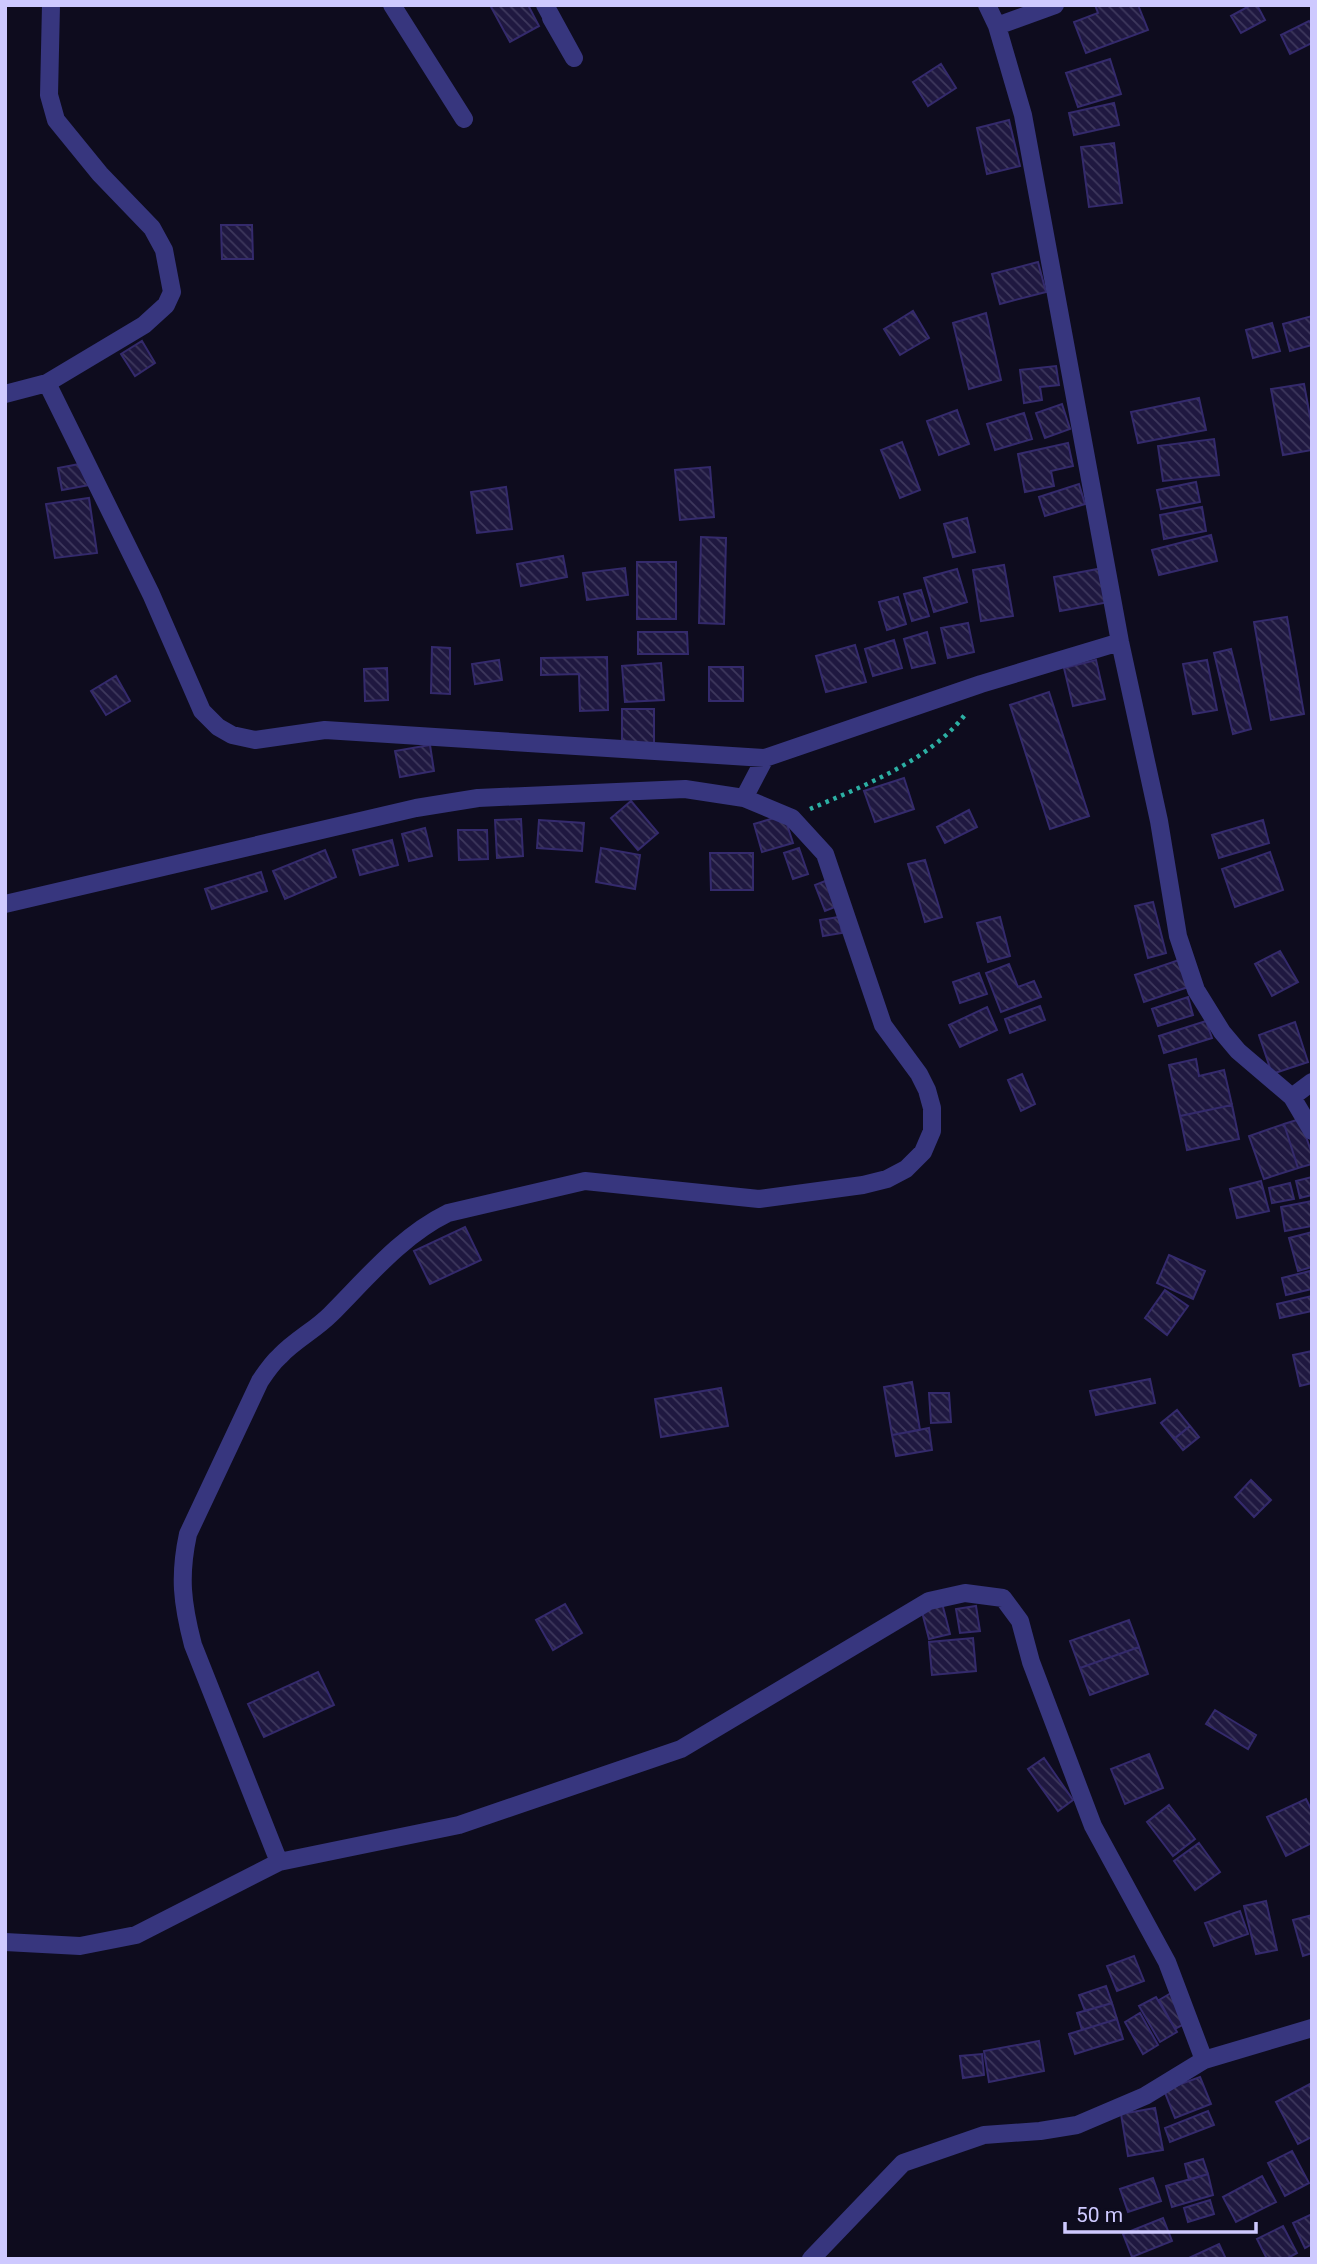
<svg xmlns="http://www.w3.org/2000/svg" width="1317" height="2264" viewBox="0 0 1317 2264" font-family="Roboto,sans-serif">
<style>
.building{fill:url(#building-back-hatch);stroke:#342a6c;stroke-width:2}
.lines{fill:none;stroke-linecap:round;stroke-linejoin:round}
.path{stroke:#2cb0a4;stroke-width:4.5;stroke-dasharray:3.5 5;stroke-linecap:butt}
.street{stroke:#37367e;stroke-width:18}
</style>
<defs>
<pattern id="building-back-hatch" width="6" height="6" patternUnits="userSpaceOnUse" patternTransform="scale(1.75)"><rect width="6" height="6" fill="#1f1840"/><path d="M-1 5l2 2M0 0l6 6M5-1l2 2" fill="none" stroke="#3e385d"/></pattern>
</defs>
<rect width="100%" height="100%" fill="#0e0c1e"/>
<!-- building -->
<path class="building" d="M490,5H528L539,26L510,42Z
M1095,5H1138L1148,30L1086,53L1074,22L1098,13Z
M1251,5H1257L1265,20L1241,33L1231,16Z
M1309,21L1312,25V43L1290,54L1281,35Z
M1110,59L1121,94L1078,107L1066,73Z
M941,64L956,88L928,106L913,82Z
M1114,103L1119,125L1074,135L1069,113Z
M1009,120L1020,166L987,174L977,128Z
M1114,143L1122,203L1089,207L1081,147Z
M221,225H252L253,259H222Z
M1038,262L1046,292L1000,304L992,274Z
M913,311L929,338L900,355L884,329Z
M986,313L1001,380L969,389L953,323Z
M1312,316V345L1290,351L1283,324Z
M1272,323L1280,351L1253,358L1246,330Z
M142,341L155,363L135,376L121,354Z
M1056,366L1059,385L1040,387L1042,400L1024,403L1020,370Z
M1304,384L1312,427V450L1283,455L1271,389Z
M1199,398L1206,430L1138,443L1131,412Z
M1062,404L1070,429L1045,438L1036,413Z
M957,410L969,444L939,455L927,421Z
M1024,413L1032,439L995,450L987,424Z
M1214,439L1219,475L1163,481L1158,446Z
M902,442L920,490L900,498L881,450Z
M1068,443L1073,466L1051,471L1054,486L1025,492L1018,454Z
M90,462L95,484L62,490L58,468Z
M710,467L714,517L680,520L675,470Z
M1196,482L1200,502L1161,509L1157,490Z
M1079,484L1085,504L1045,516L1039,497Z
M506,487L512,529L477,533L471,492Z
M89,498L97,553L55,558L46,504Z
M1202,507L1206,531L1164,539L1160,515Z
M967,518L975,552L953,557L944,524Z
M1211,535L1217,561L1159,575L1152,550Z
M701,537L726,538L724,624L699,623Z
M563,556L567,577L521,586L517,564Z
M637,562H676V619H637Z
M1004,565L1013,616L981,621L973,570Z
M625,568L628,595L587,600L583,573Z
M1103,568L1109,602L1060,611L1054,577Z
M957,569L967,602L934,612L924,578Z
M921,590L929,616L912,621L904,594Z
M898,597L906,624L887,630L879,602Z
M1287,617L1304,714L1271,720L1254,622Z
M968,623L974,652L948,658L941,628Z
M638,632H687L688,654H638Z
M927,632L935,663L912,668L904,639Z
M894,640L902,668L873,676L865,649Z
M855,645L866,682L826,692L816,656Z
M432,647L450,648V694L431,693Z
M1231,649L1251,729L1233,734L1214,653Z
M607,657L608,710L580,711L579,674L541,675V658Z
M499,660L502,680L475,684L472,664Z
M1096,660L1105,699L1073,706L1064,668Z
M1207,660L1217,710L1193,714L1183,664Z
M661,663L664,700L625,702L622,666Z
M709,667H743V701H709Z
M387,668L388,700L365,701L364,669Z
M116,676L130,701L106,715L91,691Z
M1049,692L1089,816L1050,829L1010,705Z
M622,709H654V746H622Z
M430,745L434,771L400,777L395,751Z
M904,778L914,809L875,822L864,791Z
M631,801L658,833L638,850L611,818Z
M969,810L977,827L945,843L937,827Z
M784,815L793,843L762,852L754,824Z
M521,819L523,856L497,858L495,820Z
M539,820L584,823L582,851L537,848Z
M1263,820L1269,843L1219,858L1212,835Z
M425,828L432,856L409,861L402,834Z
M458,830H487L488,859L459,860Z
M392,840L398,865L360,875L353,850Z
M601,848L640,855L635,889L596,882Z
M799,848L808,874L793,879L784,853Z
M325,850L336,877L285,899L273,871Z
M1270,852L1283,890L1235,907L1222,869Z
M710,853H753V890H711Z
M925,860L942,917L925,922L908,864Z
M261,872L267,891L212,909L205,889Z
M825,881L835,907L825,911L815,885Z
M1153,902L1166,953L1148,958L1135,906Z
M839,917L842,933L823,936L820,920Z
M1000,917L1010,956L988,962L977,923Z
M1280,951L1298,982L1272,996L1255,964Z
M1179,960L1188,987L1144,1002L1135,975Z
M1009,964L1018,987L1034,981L1041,997L1001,1012L986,973Z
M979,973L987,994L960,1003L953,982Z
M1188,997L1193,1015L1158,1026L1152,1009Z
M1040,1006L1045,1020L1010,1033L1005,1019Z
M987,1007L997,1030L960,1047L949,1025Z
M1206,1021L1212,1038L1164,1053L1159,1036Z
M1295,1022L1308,1062L1272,1074L1259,1035Z
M1196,1059L1199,1076L1224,1070L1232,1105L1180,1116L1169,1065Z
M1022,1074L1035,1104L1021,1111L1008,1080Z
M1232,1105L1239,1139L1187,1150L1180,1116Z
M1300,1119L1312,1154V1164L1298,1168L1284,1124Z
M1284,1124L1298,1168L1264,1179L1249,1136Z
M1312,1177V1195L1300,1198L1296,1181Z
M1261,1181L1269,1211L1237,1218L1230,1189Z
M1290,1183L1294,1199L1272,1203L1269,1188Z
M1312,1201V1226L1285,1231L1281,1207Z
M465,1227L481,1260L430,1284L414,1251Z
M1312,1232V1267L1298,1271L1289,1238Z
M1169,1255L1205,1271L1193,1299L1157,1283Z
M1310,1271L1312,1289L1286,1295L1282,1278Z
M1165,1290L1188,1306L1167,1335L1145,1318Z
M1312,1296V1311L1280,1318L1277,1304Z
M1312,1351V1383L1300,1386L1293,1355Z
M1150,1379L1155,1403L1096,1415L1090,1391Z
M912,1382L920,1430L892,1435L884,1387Z
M721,1388L728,1426L661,1437L655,1399Z
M929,1393H949L951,1422L931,1423Z
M1177,1410L1190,1426L1174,1439L1161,1423Z
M1190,1426L1199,1437L1183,1450L1174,1439Z
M929,1428L932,1450L896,1456L892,1435Z
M1251,1480L1271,1500L1254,1517L1235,1497Z
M942,1603L950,1634L929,1639L921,1608Z
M565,1604L582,1633L553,1650L536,1620Z
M976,1606L980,1631L960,1633L956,1609Z
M1129,1620L1139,1647L1080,1668L1070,1641Z
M973,1638L976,1671L932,1675L929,1642Z
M1139,1647L1148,1674L1090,1695L1080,1668Z
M318,1672L334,1705L264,1737L248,1704Z
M1215,1710L1256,1735L1248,1749L1206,1724Z
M1149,1754L1163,1788L1125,1804L1111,1769Z
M1044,1758L1073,1800L1058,1811L1028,1769Z
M1306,1799L1312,1811V1843L1286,1856L1267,1817Z
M1169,1805L1195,1839L1173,1856L1147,1822Z
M1199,1843L1220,1872L1195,1890L1174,1861Z
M1266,1901L1277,1950L1256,1954L1244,1906Z
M1240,1911L1248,1934L1214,1946L1205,1923Z
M1312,1915V1953L1303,1956L1293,1920Z
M1134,1956L1144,1981L1117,1991L1107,1966Z
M1106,1986L1112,2003L1085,2011L1079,1995Z
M1171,1993L1188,2022L1175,2029L1159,2000Z
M1156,1997L1177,2032L1160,2042L1139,2006Z
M1112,2003L1117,2019L1082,2030L1077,2013Z
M1140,2013L1158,2045L1143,2054L1125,2022Z
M1117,2019L1123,2039L1075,2054L1069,2034Z
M1039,2041L1044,2071L989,2082L984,2051Z
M982,2054L984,2075L963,2078L960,2056Z
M1200,2077L1211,2104L1175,2118L1164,2090Z
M1312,2083V2137L1298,2144L1276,2102Z
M1155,2108L1163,2150L1128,2156L1121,2114Z
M1208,2111L1214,2125L1170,2142L1165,2128Z
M1292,2151L1309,2183L1285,2196L1268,2163Z
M1203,2159L1208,2174L1189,2180L1185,2164Z
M1208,2174L1213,2195L1172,2207L1166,2186Z
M1262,2176L1276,2202L1236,2222L1223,2197Z
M1153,2178L1161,2201L1128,2212L1120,2189Z
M1210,2200L1214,2214L1188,2222L1184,2208Z
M1312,2214V2244L1305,2248L1293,2223Z
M1163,2218L1172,2241L1132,2257L1123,2234Z
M1283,2226L1297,2253L1286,2259H1267L1257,2239Z
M1219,2244L1226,2259H1189V2258Z"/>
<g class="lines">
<!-- path -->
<path class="path" d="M810,809C863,786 932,760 967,712"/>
<!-- street -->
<path class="street" d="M392,5L464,119
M545,5L574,58L551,18
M987,5L997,26L1023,115L1120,642L1159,821L1178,936L1196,990L1222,1032L1238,1051L1292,1097L1312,1131
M997,26L1055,5
M47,383L151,594L202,711L218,727L232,735L255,740L325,730L765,758L981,684L1120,642
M5,394L47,383L144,325L166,305L172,292L164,250L152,228L100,174L56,120L49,95L51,5
M744,798L765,758
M5,904L416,808L478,798L685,789L744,798L792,818L825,854L883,1025L919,1074L927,1090L932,1108V1131L923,1152L906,1169L887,1179L863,1185L759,1199L585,1181L448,1213C401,1236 367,1278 330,1315C315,1330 295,1340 280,1356C272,1363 266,1372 260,1381L188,1534C179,1576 182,1603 193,1645L279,1862
M1292,1097L1312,1082
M5,1942L80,1946L136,1935L279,1862L459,1825L681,1749L929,1601L965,1593L1003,1598L1020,1621L1031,1662L1093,1826L1167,1962L1204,2060
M811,2259L903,2163L984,2135L1040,2131L1077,2125L1145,2096L1204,2060L1312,2028"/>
</g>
<!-- border -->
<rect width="1317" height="2264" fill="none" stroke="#cec9ff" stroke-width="14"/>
<!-- scale -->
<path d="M1065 2222v10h191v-10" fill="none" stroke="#cec9ff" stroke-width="3.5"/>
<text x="1076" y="2222" font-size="21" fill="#cec9ff" stroke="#0e0c1e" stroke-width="5" paint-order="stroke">50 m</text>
</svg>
